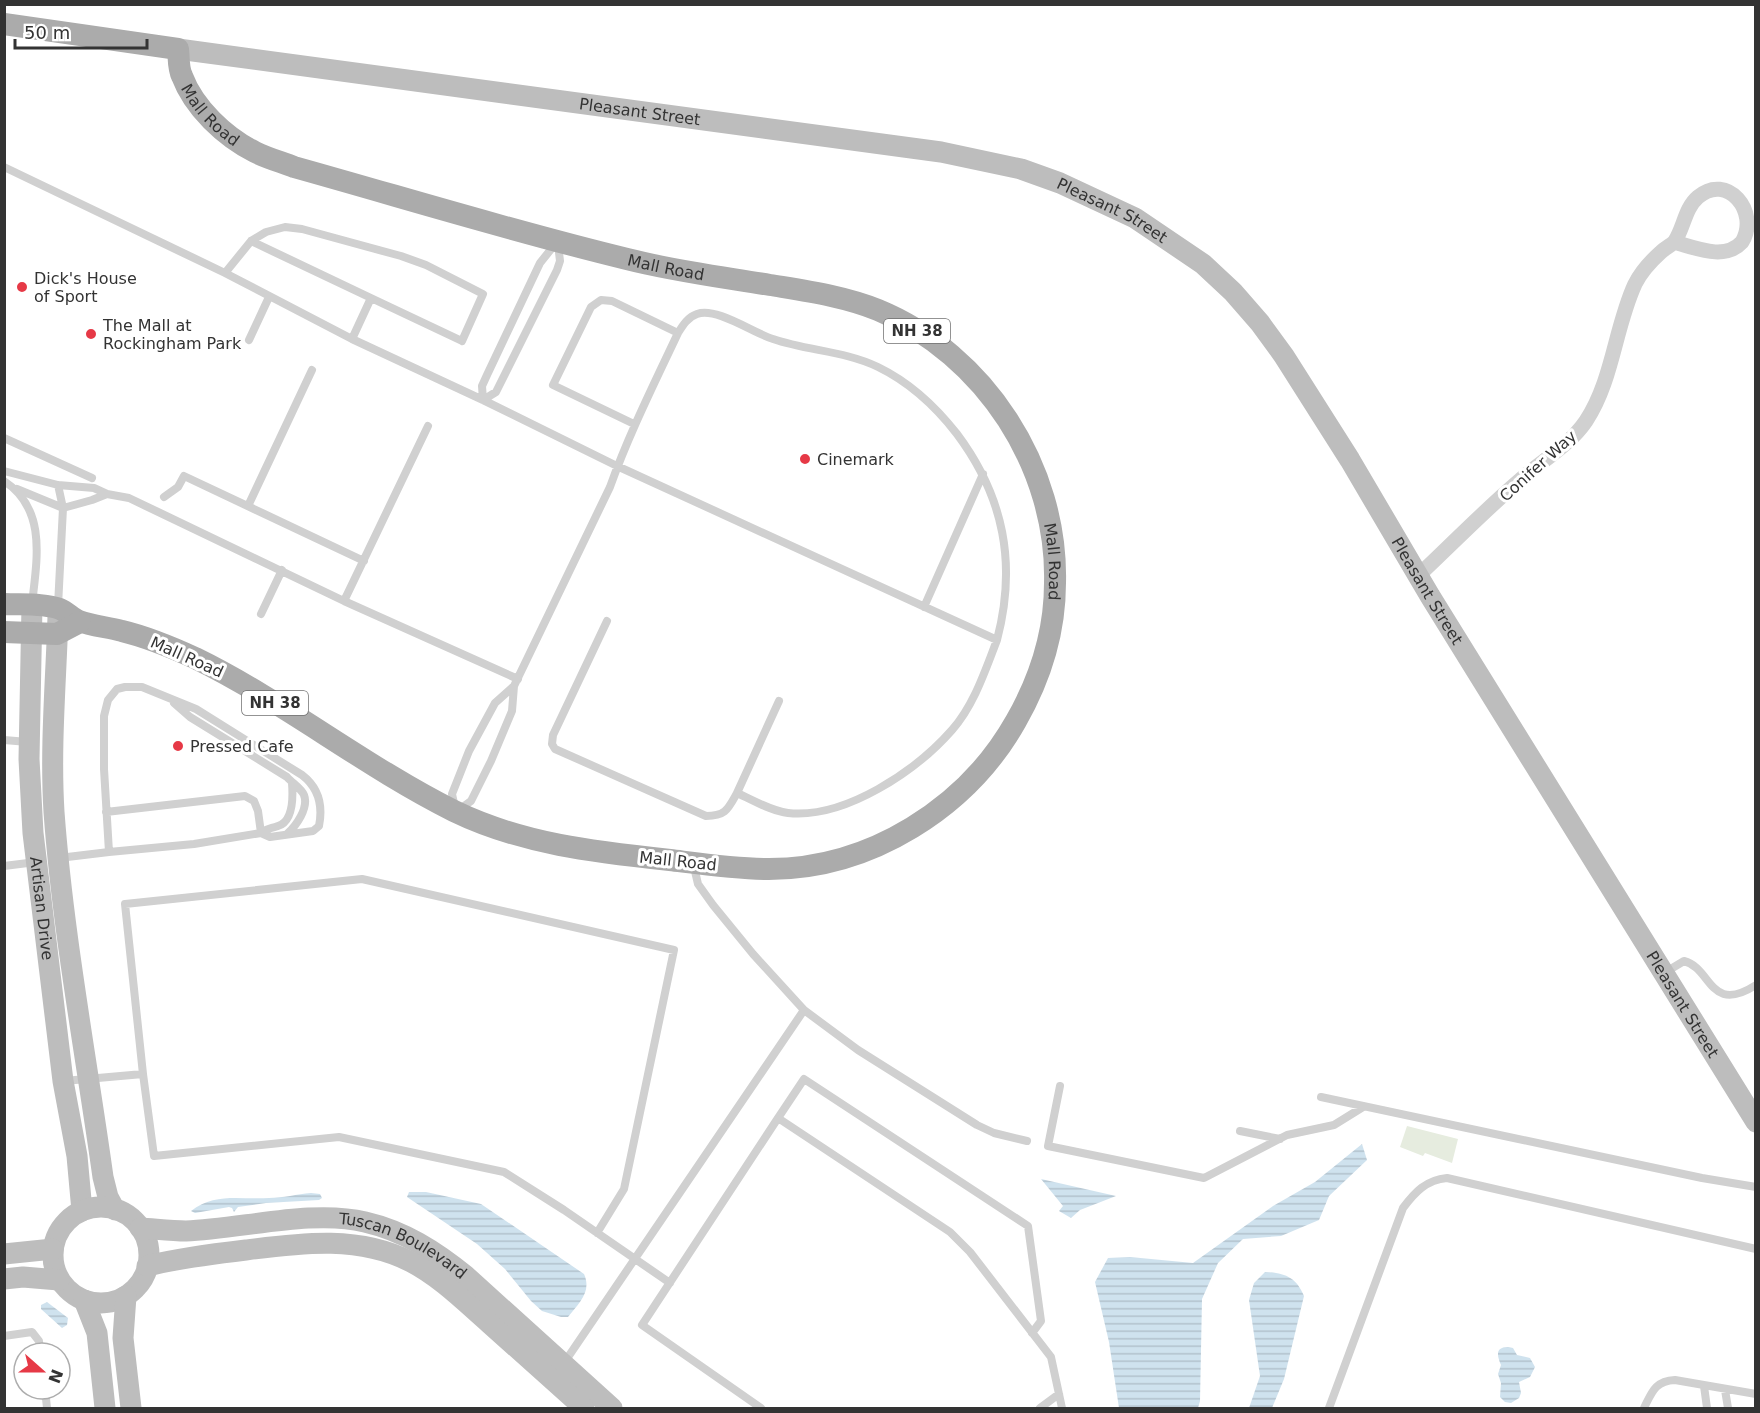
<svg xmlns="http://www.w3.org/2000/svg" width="1760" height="1413" viewBox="0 0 1760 1413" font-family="'DejaVu Sans',sans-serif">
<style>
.green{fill:#e6ecdf}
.water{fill:url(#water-rules)}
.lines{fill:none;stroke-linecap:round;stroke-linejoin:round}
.service{stroke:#d0d0d0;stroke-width:8}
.minor{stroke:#d0d0d0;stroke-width:15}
.secondary{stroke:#bdbdbd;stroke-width:21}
.primary{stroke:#ababab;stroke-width:22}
.poi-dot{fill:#e63946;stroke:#fff;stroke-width:2}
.labels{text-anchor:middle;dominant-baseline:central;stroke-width:6;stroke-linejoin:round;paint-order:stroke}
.shield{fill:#fff;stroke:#707070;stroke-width:1.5}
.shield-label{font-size:15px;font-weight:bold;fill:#333}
.street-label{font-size:16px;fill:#333;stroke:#fff}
.poi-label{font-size:16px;fill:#333;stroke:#fff;text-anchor:start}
</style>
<defs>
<pattern id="water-rules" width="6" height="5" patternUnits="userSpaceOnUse" patternTransform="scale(1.5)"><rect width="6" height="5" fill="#cfe2ee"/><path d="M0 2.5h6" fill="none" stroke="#b2c2cd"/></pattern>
</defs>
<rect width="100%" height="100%" fill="#fff"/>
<!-- green -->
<path class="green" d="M1407,1126L1458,1139L1452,1163L1425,1153L1423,1156L1400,1147Z"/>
<!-- water -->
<path class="water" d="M1362,1144L1367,1160L1329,1196L1319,1220L1281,1236L1243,1239L1218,1263L1202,1299L1200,1401L1198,1408H1119L1109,1342L1095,1282L1108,1258L1130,1257L1193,1263L1273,1206L1315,1182Z
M1041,1179L1116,1196L1080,1210L1071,1218L1059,1211L1063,1206Z
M409,1192H426L481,1204L584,1274C592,1292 579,1303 568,1317H561L542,1311L531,1301L505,1269L477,1244L407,1197Z
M311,1193L320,1194L322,1198L319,1200L266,1203L238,1207L234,1212L232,1208L229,1207L195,1213L191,1211C215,1192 241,1200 269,1198C283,1198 297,1194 311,1193Z
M1265,1272C1285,1273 1296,1277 1304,1296L1284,1379L1272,1408H1249L1260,1376L1249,1300L1254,1283Z
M47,1302L68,1318L67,1325L62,1328L41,1309V1305Z
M1508,1347L1513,1348L1517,1355L1530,1358L1535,1367L1530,1377L1519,1382L1521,1393L1519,1398L1511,1403L1505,1402L1500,1397L1501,1383L1498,1374L1501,1365C1497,1356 1495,1347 1508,1347Z"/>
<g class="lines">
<!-- service -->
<path class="service" d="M4,167L225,273L352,339L483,400L617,466L997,640C1017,564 1004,497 957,434C936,407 909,382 878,367C845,351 808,351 773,339C753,333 717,307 697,314C688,317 683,325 678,333C654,384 629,434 610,487L514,686L512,711L491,761L471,801L456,812L452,794L469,751L495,703L514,686
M251,241L371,298
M225,273L251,241L266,232L285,227L302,229L401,256L426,265L483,294L462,341L371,298L352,339
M249,340L269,297
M483,400L496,392L557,270L560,261L558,244
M483,400L482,386L487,375L540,263L556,243
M634,424L553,385L591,307L601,300L612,301L678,333
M4,438L92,478
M4,471L58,485L94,488L107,494L129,498L344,601L518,679
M4,481C47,509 37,559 32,604
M58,485L63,508
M17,489L63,508
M164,497L178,487L184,476L364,561
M248,506L312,370
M344,601L428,426
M58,606L63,508L92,500L107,494
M924,607L983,474
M261,614L282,570
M607,621L553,735L552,744L555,749L706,816C726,816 728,809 737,793C753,800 771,811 788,813C845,819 916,771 952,730C974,705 985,671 997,640
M174,703L190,717L287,777C292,783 301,788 304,795C309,808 296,826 287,834
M4,740L28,742
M737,793L779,701
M106,812L245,796L254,801L258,811L261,833
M261,833C269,827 270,829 278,826C294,821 293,796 292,783
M59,858L109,852L104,769V716L108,700L117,689L125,687H142L196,709L302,775C319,788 323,806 319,826L313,831L270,837L261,833L194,844L109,852
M4,866L36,862
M1664,973L1684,961C1712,968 1709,1015 1756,985
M804,1010L858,1050L977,1125L994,1133L1027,1141
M143,1074L125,904L362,879L674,950L624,1189L597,1233
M64,1081L143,1074L154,1156L339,1137L504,1172L564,1210L670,1283
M1060,1086L1048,1146L1204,1178L1287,1135L1334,1125L1363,1107
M1321,1097L1702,1178L1756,1187
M778,1118L804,1079L1028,1226L1041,1321L1032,1333
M1240,1131L1280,1139
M4,1336L32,1332L39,1341L40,1353
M564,1363L804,1010L753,954L713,905L698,884L694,867
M1704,1386L1707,1408
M45,1389L47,1408
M1725,1390L1728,1408
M761,1408L642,1325L778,1118L950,1232L970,1252L1051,1357L1062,1408
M1040,1408L1059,1394
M1329,1408L1403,1208C1415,1192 1426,1180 1447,1178L1756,1249
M1644,1408C1652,1392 1655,1381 1675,1380L1756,1394"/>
<!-- minor -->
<path class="minor" d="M1419,575C1452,544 1484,511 1519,481C1541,461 1569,446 1586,421C1613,380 1615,327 1635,284C1641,272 1651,261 1661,252C1665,248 1672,245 1675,241C1684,227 1685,208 1698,197C1727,172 1760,212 1742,242C1725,261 1696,248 1674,242"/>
<!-- secondary -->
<g class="secondary">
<path id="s1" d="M178,49L941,152L1021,169L1060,183L1135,218L1203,264L1233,292L1260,323L1284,356L1350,460L1430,596L1756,1122"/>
<path id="s2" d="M32,605L29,759L33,833L63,1081L77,1156L82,1211"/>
<path d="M58,616C56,681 50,747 54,812C63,934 86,1055 103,1177L108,1197L115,1210"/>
<circle cx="101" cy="1255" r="48"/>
<path id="s3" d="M140,1228C156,1229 171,1231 186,1231C241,1229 313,1209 365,1222C404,1231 435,1251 466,1276L612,1408"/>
<path d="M4,1254L53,1249"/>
<path d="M147,1266C180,1258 212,1254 246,1250C301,1243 359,1235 411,1262C440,1277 465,1302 489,1323C521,1352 553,1380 584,1408"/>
<path d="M4,1279L23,1277L59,1280"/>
<path d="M126,1296L123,1338L131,1408"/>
<path d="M84,1300L97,1333L105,1408"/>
</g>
<!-- primary -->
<g class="primary">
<path id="s4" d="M4,24L178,49C179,57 178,68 182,76C194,108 225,137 255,152C267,158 281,162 294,167C405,198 515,232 627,259C674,271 722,277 770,285C806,291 843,296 878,310C985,354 1058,468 1055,583C1055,632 1040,679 1016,721C967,808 870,869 769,869C736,869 702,864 670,860C595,852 522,844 454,811C364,766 285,702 195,658C171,647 147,637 122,631C108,627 92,626 79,621C72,618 67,612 60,609C44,603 21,605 4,604"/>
<path d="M4,632L57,634L80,622"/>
</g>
</g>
<!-- markers -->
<g class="poi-dot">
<circle cx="22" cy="287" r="6"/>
<circle cx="91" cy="334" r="6"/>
<circle cx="805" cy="459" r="6"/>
<circle cx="178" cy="746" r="6"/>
</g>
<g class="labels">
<!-- shield labels -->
<g class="shield">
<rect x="884" y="319" width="66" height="24" rx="4.5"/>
<rect x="242" y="691" width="66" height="24" rx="4.5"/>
</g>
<g class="shield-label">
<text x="917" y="331">NH 38</text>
<text x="275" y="703">NH 38</text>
</g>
<!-- street labels -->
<g class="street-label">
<text stroke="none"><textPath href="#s1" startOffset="466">Pleasant Street</textPath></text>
<text stroke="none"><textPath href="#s4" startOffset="252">Mall Road</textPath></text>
<text stroke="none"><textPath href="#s1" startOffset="952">Pleasant Street</textPath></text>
<text stroke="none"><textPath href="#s4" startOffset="738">Mall Road</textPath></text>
<text transform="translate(1538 466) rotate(-42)">Conifer Way</text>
<text stroke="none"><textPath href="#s4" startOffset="1278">Mall Road</textPath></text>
<text stroke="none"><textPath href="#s1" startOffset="1456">Pleasant Street</textPath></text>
<text transform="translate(187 657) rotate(24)">Mall Road</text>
<text transform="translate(678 861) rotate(6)">Mall Road</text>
<text stroke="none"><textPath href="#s2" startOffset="304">Artisan Drive</textPath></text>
<text stroke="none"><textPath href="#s1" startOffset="1942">Pleasant Street</textPath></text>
<text stroke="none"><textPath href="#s3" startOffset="270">Tuscan Boulevard</textPath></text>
</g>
<!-- poi labels -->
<g class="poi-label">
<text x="34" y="278">Dick's House<tspan x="34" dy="18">of Sport</tspan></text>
<text x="103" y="325">The Mall at<tspan x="103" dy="18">Rockingham Park</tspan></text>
<text x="817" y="459">Cinemark</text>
<text x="190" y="746">Pressed Cafe</text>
</g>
</g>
<!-- border -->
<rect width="1760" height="1413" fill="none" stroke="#333333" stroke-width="12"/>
<!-- north arrow -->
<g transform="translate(42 1371) rotate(111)"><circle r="28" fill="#ffffff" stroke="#adadad" stroke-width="1.5"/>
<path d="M0-4.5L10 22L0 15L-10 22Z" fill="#e63946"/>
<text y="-9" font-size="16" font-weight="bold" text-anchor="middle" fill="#333333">N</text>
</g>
<!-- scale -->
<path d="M15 39v9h132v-9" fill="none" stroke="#333333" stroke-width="3"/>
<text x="24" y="39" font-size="18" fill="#333333" stroke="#ffffff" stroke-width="4.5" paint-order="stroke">50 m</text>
</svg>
